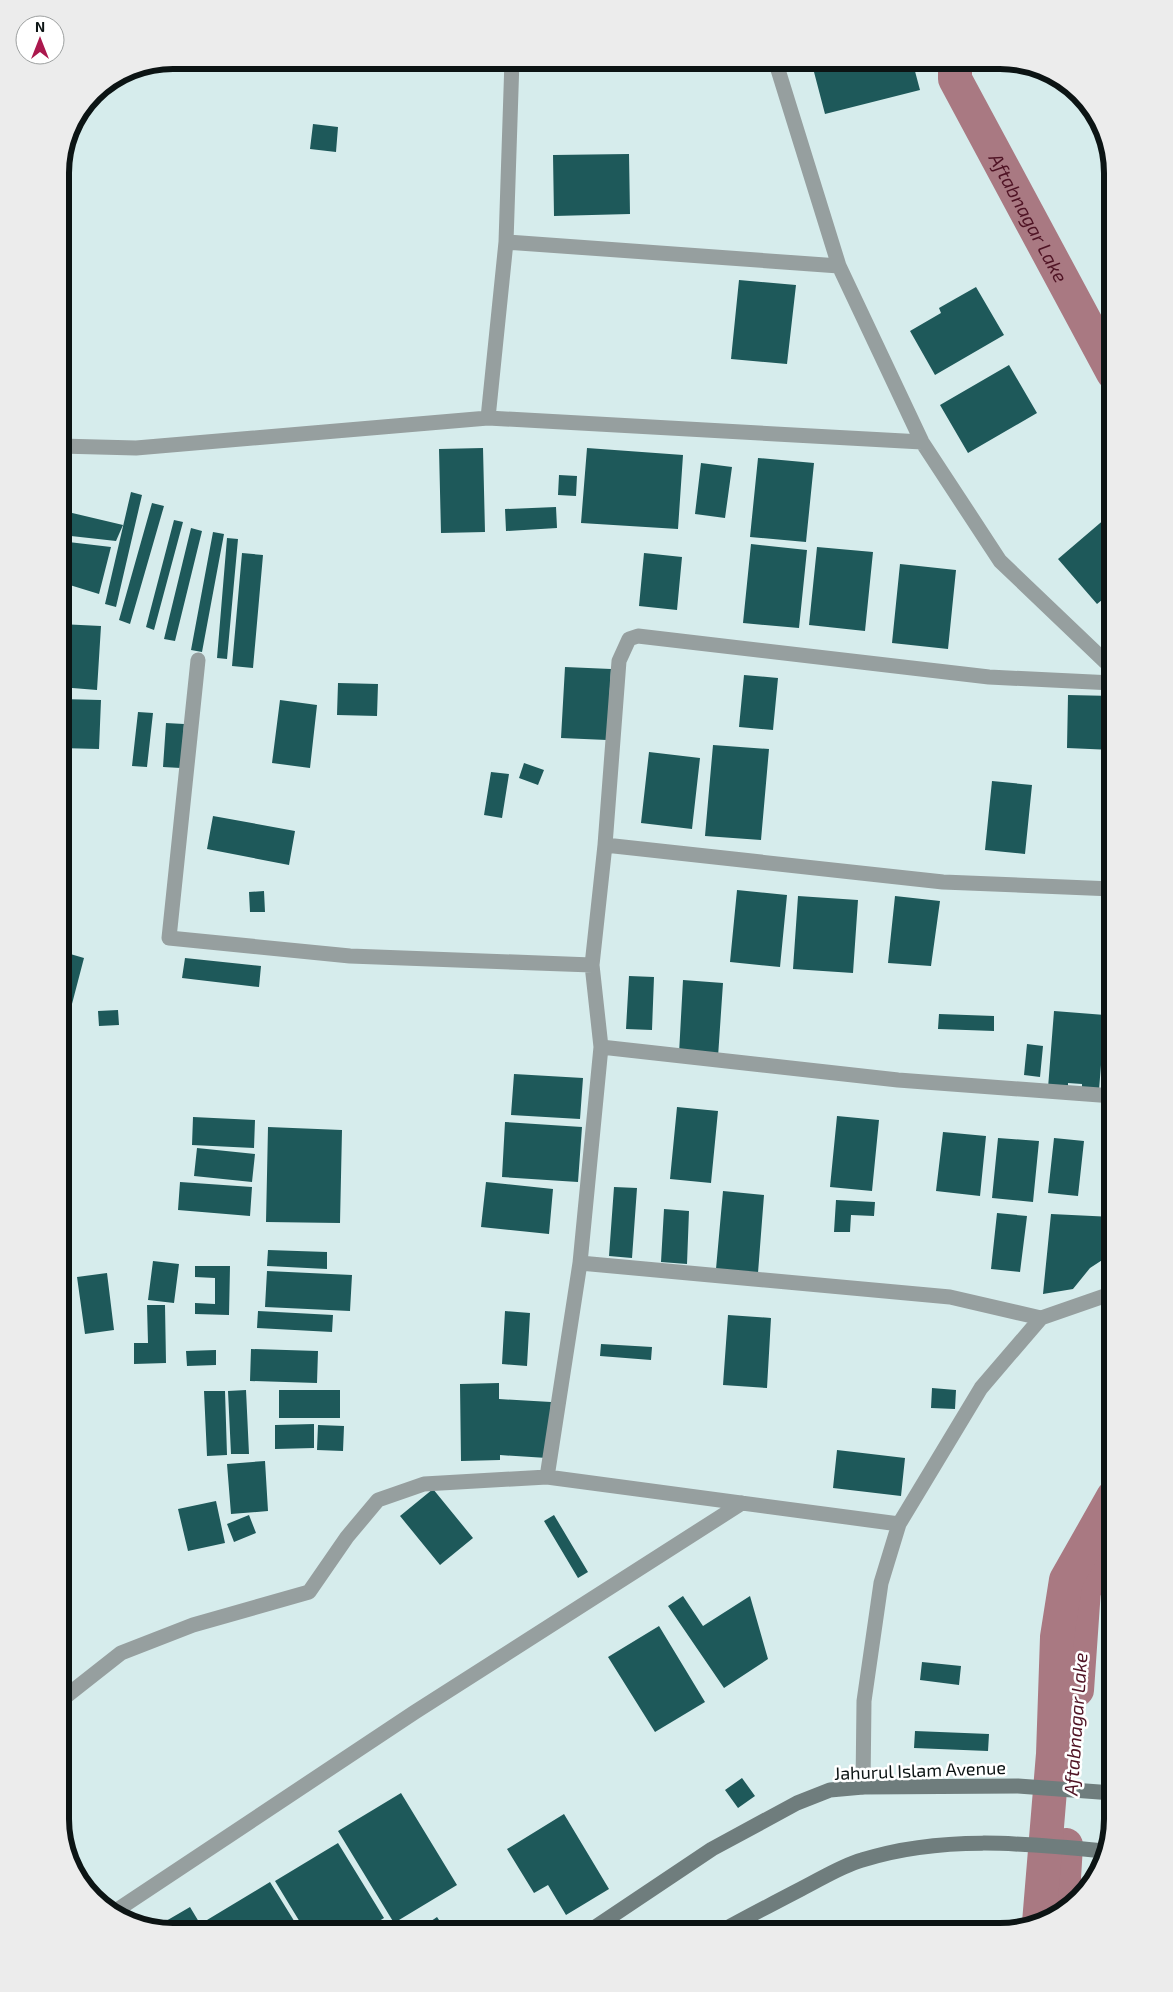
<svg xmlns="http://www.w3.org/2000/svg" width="1173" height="1992" viewBox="0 0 1173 1992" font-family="'Exo 2',sans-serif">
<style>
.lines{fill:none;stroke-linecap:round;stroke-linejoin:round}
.canal{stroke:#a97982;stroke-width:34}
.building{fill:#1e595a}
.street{stroke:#969f9f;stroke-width:15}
.secondary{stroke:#6f7d7d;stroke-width:15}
.labels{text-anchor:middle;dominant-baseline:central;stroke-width:5;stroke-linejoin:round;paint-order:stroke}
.street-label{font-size:18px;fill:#0c1414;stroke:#fff}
.water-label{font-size:19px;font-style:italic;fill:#4f1324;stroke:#fff}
.rim{fill:none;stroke:#0c1414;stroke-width:6}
</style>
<rect width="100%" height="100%" fill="#d6ecec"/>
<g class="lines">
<!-- canal -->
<g class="canal">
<path id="s1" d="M955,60V79L1113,373"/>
<path d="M1077,1690L1084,1589L1113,1553"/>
<path d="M1066,1845L1064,1878L1067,1906"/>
<path d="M1039,1923L1053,1754L1057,1637L1066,1580L1113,1497"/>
</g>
</g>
<!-- building -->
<path class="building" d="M859,60H912L920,90L825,114L814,72Z
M313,124L338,127L336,152L310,149Z
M629,154L630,214L554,216L553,155Z
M739,280L796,285L787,364L731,359Z
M976,287L1004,335L935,375L910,331L941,313L939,308Z
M1009,365L1037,413L968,453L940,405Z
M483,448L485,532L441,533L439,449Z
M587,448L683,455L678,529L581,523Z
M758,458L814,463L806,542L750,537Z
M701,463L732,467L725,518L695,514Z
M559,475L577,476L576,496L558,495Z
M131,492L142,495L116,607L105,604Z
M152,503L164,506L130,624L119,620Z
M556,507L557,528L506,531L505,509Z
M68,512L123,525L116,541L62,535Z
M1113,512V591L1097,604L1058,559Z
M174,520L183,522L154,630L146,627Z
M191,528L202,531L175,641L164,639Z
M213,532L224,534L202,652L191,650Z
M227,538L238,539L227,659L217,658Z
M60,541L111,547L99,594L60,582Z
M751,544L807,550L799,628L743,623Z
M817,547L873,552L865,631L809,625Z
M242,553L263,555L253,668L232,666Z
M644,553L682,557L677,610L639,606Z
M900,564L956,570L948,649L892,643Z
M60,594H67L66,618H60Z
M60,624L101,626L97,690L60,687Z
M565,667L611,669L607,740L561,738Z
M744,675L778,678L773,730L739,727Z
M338,683L378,684L377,716L337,715Z
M1068,695L1113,696V750L1067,748Z
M60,699L101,700L99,749L60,748Z
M280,700L317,705L310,768L272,763Z
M138,712L153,713L147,767L132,766Z
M166,723L184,724L181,768L163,767Z
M713,745L769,749L761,840L705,836Z
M649,752L700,758L692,829L641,823Z
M524,763L544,770L538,785L519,778Z
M491,772L509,774L502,818L484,815Z
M992,781L1032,785L1025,854L985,850Z
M213,816L295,831L289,865L207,849Z
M737,890L787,895L780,967L730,962Z
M264,891L265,912H250L249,892Z
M798,896L858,900L853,973L793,969Z
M895,896L940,901L931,966L888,963Z
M60,951L84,958L61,1046H60Z
M185,958L261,966L259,987L182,978Z
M629,976L654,977L652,1030L626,1029Z
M683,980L723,983L718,1057L679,1054Z
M118,1010L119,1025L99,1026L98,1011Z
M1054,1011L1105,1015L1099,1090L1082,1089V1084L1068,1083V1089L1048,1088Z
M939,1014L994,1016V1031L938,1029Z
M1027,1044L1043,1046L1040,1077L1024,1075Z
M514,1074L583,1078L580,1119L511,1115Z
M677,1107L718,1111L711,1183L670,1179Z
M837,1116L879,1120L872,1191L830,1187Z
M193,1117L255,1120L254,1148L192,1145Z
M505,1122L582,1127L578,1182L502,1177Z
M268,1127L342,1130L340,1223L266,1222Z
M943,1132L986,1136L980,1196L936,1191Z
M998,1138L1039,1141L1033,1202L992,1198Z
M1054,1138L1084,1141L1078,1196L1048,1193Z
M197,1148L255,1154L252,1182L194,1176Z
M180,1182L252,1187L250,1216L178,1210Z
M486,1182L553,1189L549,1234L481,1227Z
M614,1187L637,1188L632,1258L609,1256Z
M723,1191L764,1195L758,1273L716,1269Z
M836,1200L875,1202L874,1216L851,1215L850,1232H834Z
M664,1209L689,1211L687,1264L661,1262Z
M997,1213L1027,1216L1020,1272L991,1269Z
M1051,1214L1113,1217V1253L1090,1268L1073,1289L1043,1294Z
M268,1250L327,1252V1269L267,1266Z
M153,1261L179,1264L174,1303L148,1300Z
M195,1266H230L229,1315L195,1314V1303L215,1304V1278L195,1277Z
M267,1271L352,1275L350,1311L265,1307Z
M107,1273L114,1330L85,1334L77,1277Z
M147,1305H165L166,1363L134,1364V1343H148Z
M258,1311L333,1315L332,1332L257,1328Z
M505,1311L530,1313L527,1366L502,1364Z
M728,1315L771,1318L767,1388L723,1385Z
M601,1344L652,1347L651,1360L600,1356Z
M251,1349L318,1351L317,1383L250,1381Z
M216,1350V1365L187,1366L186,1351Z
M499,1383V1399L551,1402L547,1458L500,1455V1460L461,1461L460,1384Z
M932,1388L956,1390L955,1409L931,1408Z
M246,1390L249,1454H231L228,1391Z
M279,1390H340V1418H279Z
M204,1391H225L227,1455L207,1456Z
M314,1424V1448L275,1449V1425Z
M318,1425L344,1426L343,1451L317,1450Z
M837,1450L905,1458L901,1496L833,1488Z
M265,1461L268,1511L231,1514L227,1464Z
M433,1489L473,1538L440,1565L400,1516Z
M216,1501L225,1543L188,1551L178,1509Z
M249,1515L256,1533L234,1542L227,1524Z
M554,1515L588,1572L578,1578L544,1521Z
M683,1596L703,1626L750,1596L768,1659L724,1688L668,1606Z
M659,1626L705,1702L655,1732L608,1657Z
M922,1662L961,1666L959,1685L920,1680Z
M915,1731L989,1734L988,1751L914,1748Z
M742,1778L755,1796L738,1808L725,1790Z
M401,1793L457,1885L394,1923L338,1831Z
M564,1814L609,1889L566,1915L548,1885L534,1893L507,1849Z
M338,1843L384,1918L361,1932H306L275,1881Z
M270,1882L301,1932H214L207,1920Z
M190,1907L205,1932H165L154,1928Z
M437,1917L447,1932H415Z"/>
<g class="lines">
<!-- street -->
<path class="street" d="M775,60L839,266L922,442L1000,561L1113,669
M506,242L839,266
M488,418L506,242L512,60
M60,446L136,448L488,418L922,442
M198,660L169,938L350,956L592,965
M605,845L943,882L1113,889
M601,1047L898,1080L1113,1096
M580,1263L950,1297L1041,1318
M547,1477L580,1263L601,1047L592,965L605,845L619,661L629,639L638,636L989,677L1113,683
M60,1701L121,1653L193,1625L309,1592L347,1537L378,1500L424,1484L547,1477L899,1524
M863,1787L864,1701L881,1583L899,1524L981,1388L1041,1318L1113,1293
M111,1914L415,1712L742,1503"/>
<!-- secondary -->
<path class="secondary" d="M588,1932L712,1849L797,1803L830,1790L863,1787L1018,1786L1113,1793
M720,1932C747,1917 774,1903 801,1889C821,1879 841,1866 862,1860C941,1835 1023,1843 1104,1851"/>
</g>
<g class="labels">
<!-- street labels -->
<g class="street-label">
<text transform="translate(920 1770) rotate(-2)">Jahurul Islam Avenue</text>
</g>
<!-- water labels -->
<g class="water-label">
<text stroke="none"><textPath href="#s1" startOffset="176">Aftabnagar Lake</textPath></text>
<text transform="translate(1075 1724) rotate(-86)">Aftabnagar Lake</text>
</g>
</g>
<!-- crop -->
<path d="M0 0H1173V1992H0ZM173 69H1000A104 104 0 0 1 1104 173V1819A104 104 0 0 1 1000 1923H173A104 104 0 0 1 69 1819V173A104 104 0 0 1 173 69Z" fill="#ececec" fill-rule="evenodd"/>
<path class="rim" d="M173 69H1000A104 104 0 0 1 1104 173V1819A104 104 0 0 1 1000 1923H173A104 104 0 0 1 69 1819V173A104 104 0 0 1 173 69Z"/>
<!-- north arrow -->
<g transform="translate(40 40)"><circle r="24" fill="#ffffff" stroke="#9ea1a1"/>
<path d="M0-4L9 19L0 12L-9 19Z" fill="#ab184d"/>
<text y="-8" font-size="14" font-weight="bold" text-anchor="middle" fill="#0c1414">N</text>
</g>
</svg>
